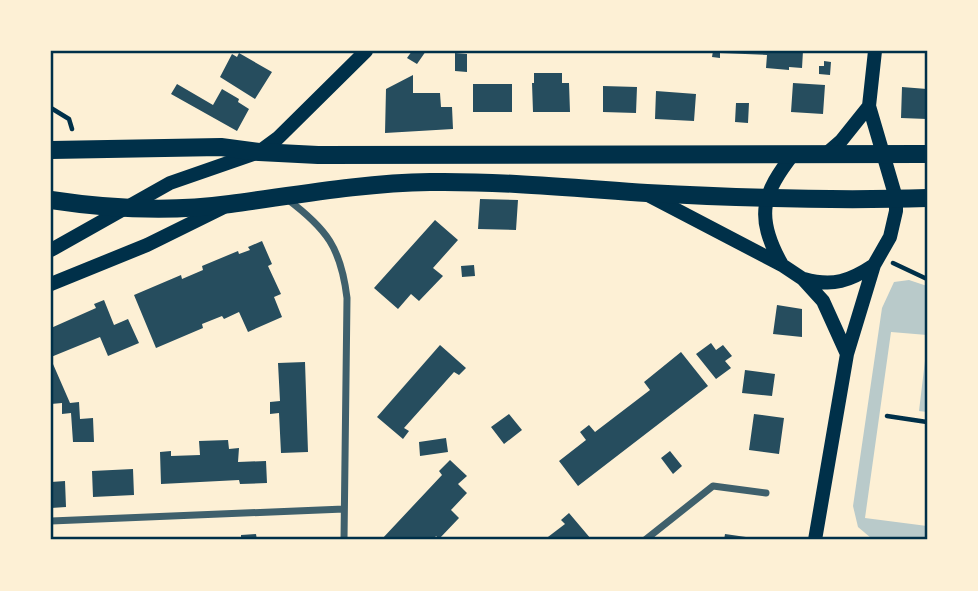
<svg xmlns="http://www.w3.org/2000/svg" width="978" height="591" viewBox="0 0 978 591" font-family="Signika,sans-serif">
<style>
.green{fill:#b9caca}
.building{fill:#264d5e}
.lines{fill:none;stroke-linecap:round;stroke-linejoin:round}
.path{stroke:#003049;stroke-width:4.5}
.minor{stroke:#3f606c;stroke-width:7}
.secondary{stroke:#003049;stroke-width:14}
.primary{stroke:#003049;stroke-width:18}
.neatline{fill:none;stroke:#003049;stroke-width:2.5}
</style>
<rect width="100%" height="100%" fill="#fdf0d5"/>
<!-- green -->
<path class="green" d="M909,280L927,286V335L891,332L865,518L927,526V538H871L858,527L853,506L882,308L894,282Z
M927,344V412L919,411Z"/>
<!-- building -->
<path class="building" d="M412,51H426L417,64L407,58Z
M713,51H803L802,68L789,67V70L766,68L767,55L720,53V58L712,57Z
M239,53L272,72L255,99L220,77L232,54L237,57Z
M455,53L467,54V72L455,71Z
M824,61L831,62L830,75L819,74V66H824Z
M534,73H562V83H569L570,112H533L532,83H534Z
M413,75V93H440L441,107H452L453,129L385,133L386,89Z
M793,83L825,85L823,114L791,112Z
M177,84L213,105L222,89L239,99L238,102L249,109L237,131L171,94Z
M473,84H512V112H473Z
M603,86L637,87L636,113L603,112Z
M902,87L927,89V119L901,118Z
M656,91L696,94L694,121L655,119Z
M736,103H749L748,123L735,122Z
M480,199L518,200L516,230L478,229Z
M435,220L458,240L433,268L443,276L419,301L411,294L398,309L374,288Z
M262,241L272,264L268,266L281,294L274,297L282,317L248,332L239,312L224,319L222,316L202,324L203,328L156,348L134,295L181,275L182,279L203,270L202,266L238,251L239,254L250,250L248,247Z
M474,265L475,276L462,277L461,266Z
M104,300L114,325L128,319L139,343L108,356L100,337L51,357V328L96,308L94,304Z
M777,305L802,309V337L773,334Z
M711,343L716,350L723,345L732,356L725,361L731,368L716,379L696,354Z
M440,345L466,368L459,375L454,372L404,428L409,431L403,439L377,417Z
M681,352L708,386L578,486L559,461L586,440L580,432L589,425L595,432L650,390L644,382Z
M305,362L308,452L281,453L279,413L270,414V402L280,401L278,363Z
M53,364L70,403L79,402L80,419L93,418L94,442H73L71,413L62,414V403L51,404V365Z
M745,370L775,374L772,396L742,393Z
M509,414L522,430L504,444L491,427Z
M754,414L784,418L779,454L749,450Z
M446,438L448,452L420,456L419,442Z
M228,440L229,449L239,448L238,462L266,461L267,483L240,484L239,480L161,484L160,452L171,451V456L200,455L199,441Z
M670,451L682,466L673,474L661,458Z
M450,460L467,476L458,484L467,493L451,510L459,518L439,539L436,536L434,539L435,540H381L442,475L439,471Z
M133,469L134,495L93,497L92,471Z
M65,481L66,507L51,508V482Z
M569,513L591,539L544,540L565,524L561,520Z
M256,534L257,540H241V535Z
M725,534L746,537L745,540H724Z
M309,537V540H290V538Z"/>
<g class="lines">
<!-- path -->
<path class="path" d="M51,108L69,119L72,129
M893,263L927,279
M887,416L927,422"/>
<!-- minor -->
<path class="minor" d="M287,199C327,229 341,248 347,298L344,540
M51,521L344,509
M645,540L713,486L766,493"/>
<!-- secondary -->
<path class="secondary" d="M826,154L841,141L869,106
M648,195L782,265L803,279L823,301L847,354
M51,250L170,183L259,152L278,138L366,51
M781,263C755,216 762,194 794,153
M804,279C833,287 850,281 874,265
M51,284L147,245L222,208
M815,540L847,354L874,265L890,237L896,211V198L869,106L875,51"/>
<!-- primary -->
<path class="primary" d="M51,150L221,147L259,152L318,155L927,154
M51,200C110,209 171,212 230,204C297,195 362,183 430,182C503,181 574,188 647,193C740,198 834,201 927,198"/>
</g>
<!-- border -->
<rect width="978" height="591" fill="none" stroke="#fdf0d5" stroke-width="105"/>
<rect x="52" y="52" width="874" height="486" class="neatline"/>
</svg>
